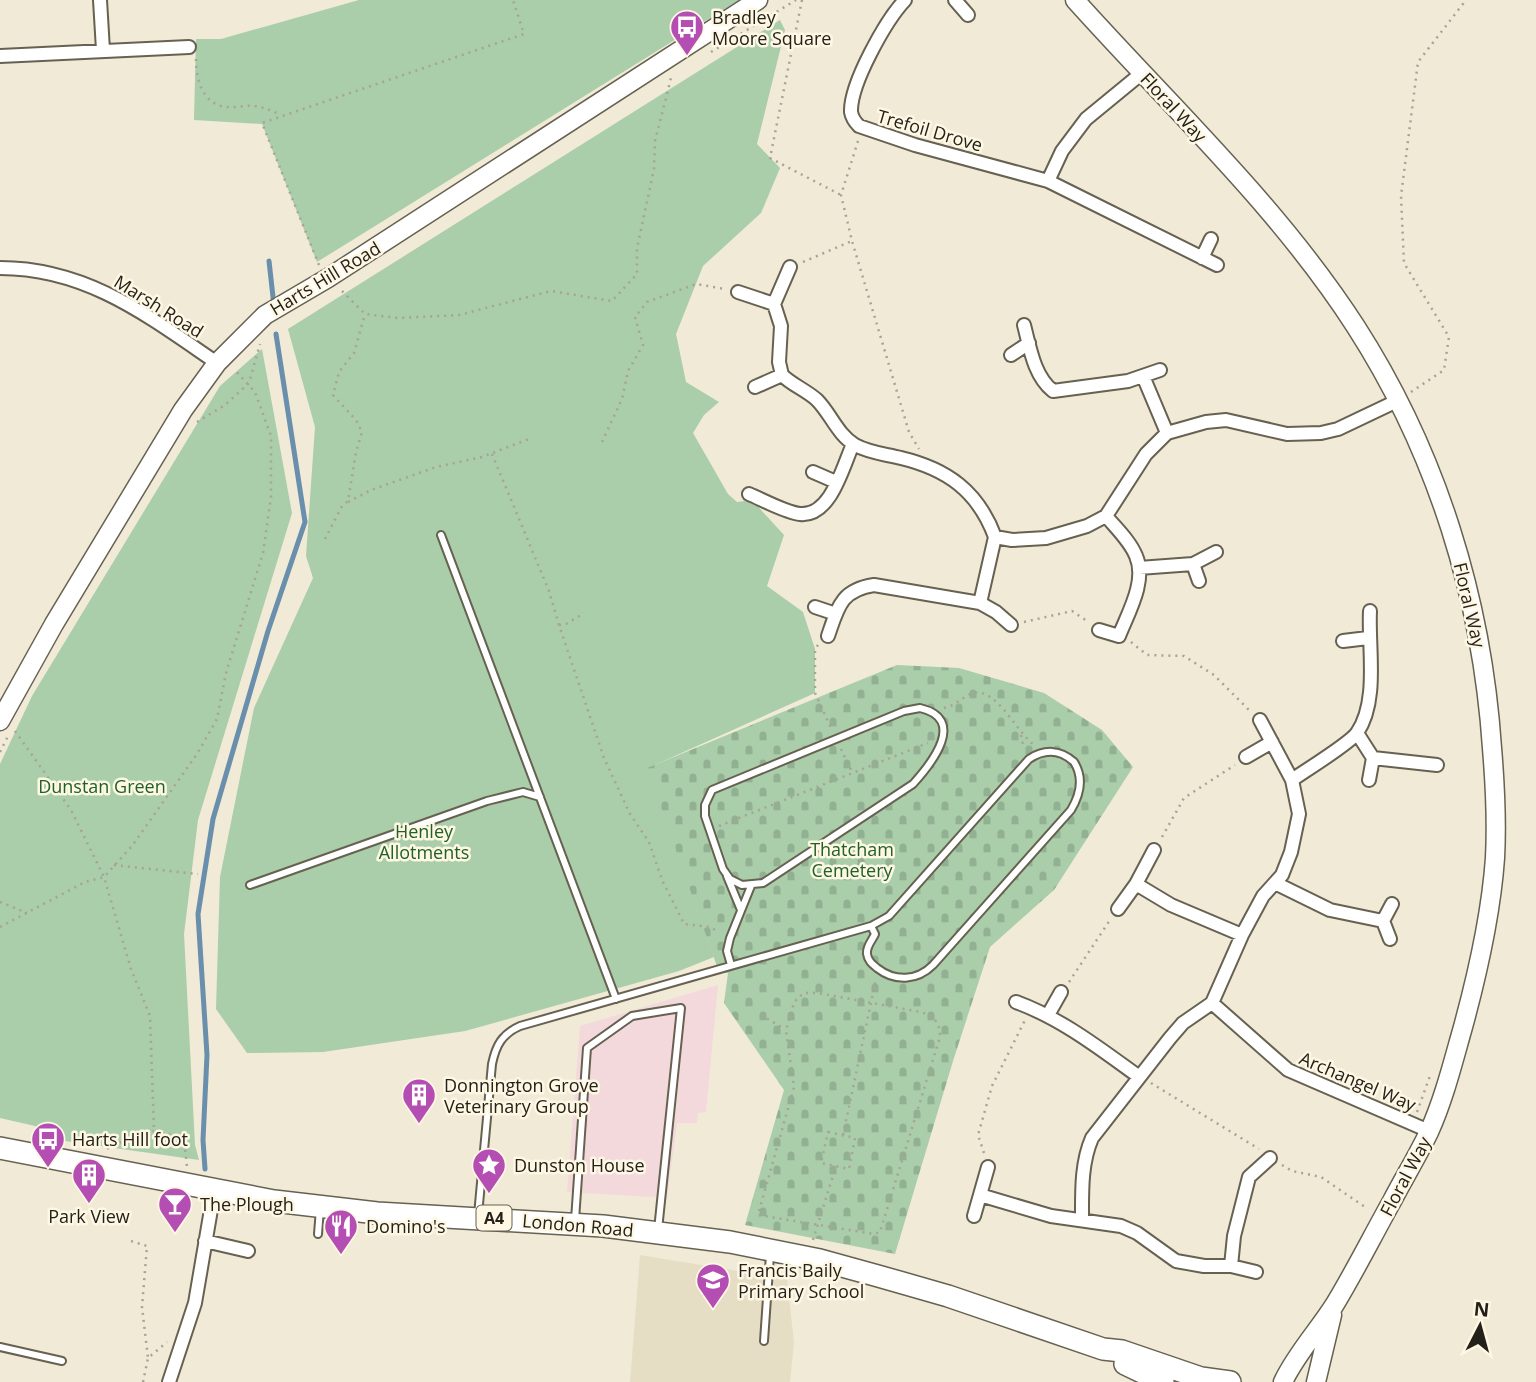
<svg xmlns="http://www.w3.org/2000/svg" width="1536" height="1382" viewBox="0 0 1536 1382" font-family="'Open Sans',sans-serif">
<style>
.commercial{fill:#f3d9db}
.built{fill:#e6dec4}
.green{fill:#aacdaa}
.cemetery{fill:url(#cemetery-stones)}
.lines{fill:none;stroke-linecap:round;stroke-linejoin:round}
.stream{stroke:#698fac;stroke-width:5}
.lane-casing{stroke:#666150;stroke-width:10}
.street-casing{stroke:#666150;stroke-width:16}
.secondary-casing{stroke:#666150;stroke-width:21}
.primary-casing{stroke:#666150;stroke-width:24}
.path{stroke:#a8a395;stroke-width:2.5;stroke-dasharray:2 5;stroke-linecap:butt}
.lane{stroke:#fff;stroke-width:6}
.street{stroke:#fff;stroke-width:12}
.secondary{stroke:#fff;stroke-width:18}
.primary{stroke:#fff;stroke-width:21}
.labels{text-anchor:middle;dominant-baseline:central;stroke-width:5;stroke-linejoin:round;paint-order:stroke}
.shield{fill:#fdf7e4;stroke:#646157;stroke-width:2}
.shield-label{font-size:16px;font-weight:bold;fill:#23211a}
.poi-label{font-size:18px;fill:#23211a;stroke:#fdf7e4;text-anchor:start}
.street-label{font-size:18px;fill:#23211a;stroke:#fdf7e4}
.park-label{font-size:18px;fill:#206225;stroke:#fdf7e4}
</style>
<defs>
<pattern id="cemetery-stones" width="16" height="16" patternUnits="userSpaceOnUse" patternTransform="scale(1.75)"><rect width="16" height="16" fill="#aacdaa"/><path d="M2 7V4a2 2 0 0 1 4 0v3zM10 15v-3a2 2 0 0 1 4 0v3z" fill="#92b092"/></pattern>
</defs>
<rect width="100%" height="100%" fill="#f0ead7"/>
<!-- commercial -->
<path class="commercial" d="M718,985L706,1112L698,1113L697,1123H677L667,1198L567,1192L580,1026Z"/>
<!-- built -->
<path class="built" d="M640,1255L787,1279L794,1342L790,1382H630Z"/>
<!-- green -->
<path class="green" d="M359,0H739L317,262L262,124L194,120L196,39H221Z
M780,20L785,30L757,144L780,168L761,213L703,266L676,334L686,382L719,402L704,415L693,433L728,494L737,502L752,500L784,535L767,586L803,612L815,649V693L648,768L714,957L679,971L465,1031L323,1052L247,1053L216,1009L220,877L254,708L313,578L306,556L315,427L288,329Z
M262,349L292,513L198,820L184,934L195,1145L199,1160L58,1140L35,1126L0,1118V764L32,696L220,386Z"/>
<!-- cemetery -->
<path class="cemetery" d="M897,665L959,668L1044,693L1102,730L1133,767L1054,890L990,947L953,1061L895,1254L745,1225L784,1090L724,1003L728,973L719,972L647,768Z"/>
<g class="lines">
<!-- stream -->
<path class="stream" d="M269,261L274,306
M205,1169L203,1140L207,1055L198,914L213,819L268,631L305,522L276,334"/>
<!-- lane casing -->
<g class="lane-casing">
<path id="lane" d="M441,535L616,999
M920,708C967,719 932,763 913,784L763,883L742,885L730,879L723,869L705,816V805L712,790L904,711Z
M727,876L741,910
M250,885L487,801L523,792L540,797
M731,965L727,951L730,938L751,886
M478,1215L492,1064C496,1045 502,1034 520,1026L871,926L875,934C872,941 866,946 867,954C868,961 872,964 877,968C895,982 917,981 933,965L1071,810C1080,795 1084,778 1074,762C1060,749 1044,749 1029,759L889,916L871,926
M575,1220L587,1048L632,1016L681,1008L658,1230
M318,1234L320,1209
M764,1341L770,1255
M0,1347L62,1361"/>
</g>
<!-- street casing -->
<g class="street-casing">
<path id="street" d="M100,0L103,50
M905,0C886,20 850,84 851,112C852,118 855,122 859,126L915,145L1048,181L1217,265
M955,0L968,15
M0,56L189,47
M1048,181L1062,151L1086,119L1142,73
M1202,258L1211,239
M790,267L774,304L781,326L779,362L782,375C792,385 806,390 817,400C831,414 837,434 855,445C870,453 885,454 901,458C947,469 978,491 995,537L1012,540L1046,538L1087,526L1106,516L1146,454L1167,433L1206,422L1226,420L1287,434L1321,433L1338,429L1399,400
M0,268C87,268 148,316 217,363
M738,292L774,304
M1024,325C1030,348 1034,376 1053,391L1128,381L1160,370
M1011,355L1029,343
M1143,376L1167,433
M755,387L782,375
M813,472L836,482
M749,494C763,500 787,513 800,514C831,517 843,466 853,444
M1193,564L1199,581
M1139,568L1193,564L1216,552
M980,603L995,537
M815,607L836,614
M1099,630L1119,636C1128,613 1147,581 1136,556C1130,541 1116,528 1106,516
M828,636C838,607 841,590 874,585L980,603L996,612L1011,625
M1343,641L1368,638
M1357,733L1373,758
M1246,757L1272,742
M1292,780C1306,770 1349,744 1357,733C1379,701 1368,647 1370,611
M1369,780L1373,758L1437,765
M1275,883L1330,910L1383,921
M1136,884L1171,905L1242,935
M1118,909L1136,884L1154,850
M1390,939L1383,921L1392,904
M1016,1002C1062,1019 1099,1048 1138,1076
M1212,1003L1288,1070L1429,1131
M1048,1015L1061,992
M980,1195L1051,1216L1121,1226L1137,1233L1176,1261L1204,1266H1231L1256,1272
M974,1216L988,1167
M1082,1220C1082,1192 1081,1163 1092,1138L1170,1038L1183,1023L1212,1003L1242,935L1263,896L1282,875L1291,852L1299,814L1292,780L1260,720
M205,1241L248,1251
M1231,1266L1234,1236L1249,1177L1270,1158
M169,1382L195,1303L214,1192"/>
</g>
<!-- secondary casing -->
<g class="secondary-casing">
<path id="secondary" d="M1075,0C1171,107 1278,206 1356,327C1437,453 1482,599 1492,748C1495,784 1497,821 1495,858C1491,915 1478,972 1463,1027C1453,1062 1444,1099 1429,1132C1418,1155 1404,1178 1392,1201C1373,1235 1355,1271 1335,1304C1318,1331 1296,1354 1283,1382
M0,721L54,624L183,410L217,363L265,315L328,278L758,0
M1316,1382L1332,1315"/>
</g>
<!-- primary casing -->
<g class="primary-casing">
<path id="primary" d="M0,1148L274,1201L377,1213L603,1226L730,1242L820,1260L878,1276L948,1296L1103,1349L1122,1351L1201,1378L1230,1382
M1125,1364L1163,1382"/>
</g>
<!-- path -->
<path class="path" d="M802,0L770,158L841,195
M711,52L796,0
M196,59C196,79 202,104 226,107C235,108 245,105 254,106C264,107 272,111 281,115
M858,141L841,195L852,241L909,432L919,449
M803,262L852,241
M319,265L262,123L524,34L513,0
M342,291L365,314L398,318L459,315L551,291L612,301L637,274V248L654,169L655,141L671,78
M1411,392L1444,370L1449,337L1404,263L1401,196L1418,62L1466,0
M197,422L225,405L249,383L260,344
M602,442L622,399L628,371L643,345L635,317L647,302L696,284L725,289
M492,454L549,591L559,625L604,758L630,814L649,842L662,880L684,924L710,927L719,932
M348,502L371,490L436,467L482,457L529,439
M325,539L342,506L348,501L356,452L362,432L356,420L333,395L339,372L354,353L365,314
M1024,622L1072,611L1087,621
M559,625L566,624L584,613
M1131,642L1147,655L1184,656L1214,675L1250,711
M818,645L815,649V693L831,728
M944,708C955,706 962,697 973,693C996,687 1016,731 1033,744
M15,731L71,810L104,877L131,969L150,1016L154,1131L184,1138L187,1167
M1021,735L1024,749
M841,749L853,774
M0,752L8,736
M719,826L928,743
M1162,837L1184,798L1235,765
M114,865L198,874
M0,902L27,913
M0,927L85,882L104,877L132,846L197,754L217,719L226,673L263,553L271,497V436L255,392L234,369
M1069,982L1110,920
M806,993H818L921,1012C935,1017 940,1023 940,1037L880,1232L874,1234L758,1215L794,1087L786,1030L794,1003L798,997Z
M761,1015L785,1029
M1151,1083L1259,1149
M1417,1112L1430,1076
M828,1132L855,1138L849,1169L821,1163Z
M843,1135L876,979
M107,1149L113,1145L154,1131
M984,1153L978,1135L992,1086L1025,1020
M1282,1165L1292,1171L1321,1177L1368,1209
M813,1240L836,1166
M131,1241L147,1246L142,1307L148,1358
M143,1382L148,1358L167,1342"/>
<!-- lane -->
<use href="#lane" class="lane"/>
<!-- street -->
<use href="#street" class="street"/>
<!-- secondary -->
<use href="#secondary" class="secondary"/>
<!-- primary -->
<use href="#primary" class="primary"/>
</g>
<!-- icons -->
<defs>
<g id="bus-pin" transform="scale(1.75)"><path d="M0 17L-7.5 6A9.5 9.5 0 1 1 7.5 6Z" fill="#b44eb2" stroke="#fdf7e4"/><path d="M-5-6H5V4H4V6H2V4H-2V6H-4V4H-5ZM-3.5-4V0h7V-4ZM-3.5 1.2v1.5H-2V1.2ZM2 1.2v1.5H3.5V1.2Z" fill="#fff"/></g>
<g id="building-pin" transform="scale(1.75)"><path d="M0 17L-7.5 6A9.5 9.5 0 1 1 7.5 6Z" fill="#b44eb2" stroke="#fdf7e4"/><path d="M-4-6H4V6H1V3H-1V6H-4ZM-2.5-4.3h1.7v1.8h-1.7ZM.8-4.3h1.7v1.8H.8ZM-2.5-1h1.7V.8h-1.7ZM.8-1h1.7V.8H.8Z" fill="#fff"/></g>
<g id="sight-pin" transform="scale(1.75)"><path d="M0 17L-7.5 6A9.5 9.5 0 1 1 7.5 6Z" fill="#b44eb2" stroke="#fdf7e4"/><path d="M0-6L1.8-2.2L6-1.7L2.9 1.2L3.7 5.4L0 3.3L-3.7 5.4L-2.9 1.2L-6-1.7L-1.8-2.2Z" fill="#fff"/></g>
<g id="bar-pin" transform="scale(1.75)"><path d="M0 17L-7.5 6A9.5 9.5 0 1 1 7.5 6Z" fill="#b44eb2" stroke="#fdf7e4"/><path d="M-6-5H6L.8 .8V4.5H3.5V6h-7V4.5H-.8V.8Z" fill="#fff"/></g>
<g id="restaurant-pin" transform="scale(1.75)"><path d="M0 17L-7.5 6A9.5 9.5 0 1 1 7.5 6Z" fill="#b44eb2" stroke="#fdf7e4"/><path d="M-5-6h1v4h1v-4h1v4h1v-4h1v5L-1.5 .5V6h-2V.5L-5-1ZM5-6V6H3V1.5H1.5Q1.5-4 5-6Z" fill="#fff"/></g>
<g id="school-pin" transform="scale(1.75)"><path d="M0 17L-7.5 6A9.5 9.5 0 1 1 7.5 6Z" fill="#b44eb2" stroke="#fdf7e4"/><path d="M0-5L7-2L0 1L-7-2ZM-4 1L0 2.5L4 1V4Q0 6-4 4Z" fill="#fff"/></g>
</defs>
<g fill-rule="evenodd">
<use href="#bus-pin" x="687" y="27"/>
<use href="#building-pin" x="419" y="1095"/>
<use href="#bus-pin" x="48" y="1139"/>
<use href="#sight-pin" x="489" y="1165"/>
<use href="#building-pin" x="89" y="1175"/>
<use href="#bar-pin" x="175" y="1204"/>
<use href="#restaurant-pin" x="341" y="1226"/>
<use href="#school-pin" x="713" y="1280"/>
</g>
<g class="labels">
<!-- shield labels -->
<rect class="shield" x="476.5" y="1205.5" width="35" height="25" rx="5"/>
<g class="shield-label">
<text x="494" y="1218">A4</text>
</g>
<!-- poi labels -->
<g class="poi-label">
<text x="712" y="17">Bradley<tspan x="712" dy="21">Moore Square</tspan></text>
<text x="444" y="1085">Donnington Grove<tspan x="444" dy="21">Veterinary Group</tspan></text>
<text x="72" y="1139">Harts Hill foot</text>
<text x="514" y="1165">Dunston House</text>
<text x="200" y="1204">The Plough</text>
<text x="89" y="1216" text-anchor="middle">Park View</text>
<text x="366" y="1226">Domino's</text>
<text x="738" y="1270">Francis Baily<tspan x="738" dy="21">Primary School</tspan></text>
</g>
<!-- street labels -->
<g class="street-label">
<text transform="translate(1174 107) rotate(47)">Floral Way</text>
<text transform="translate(930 130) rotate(16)">Trefoil Drove</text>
<text transform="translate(325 278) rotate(-31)">Harts Hill Road</text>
<text transform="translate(159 306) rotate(32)">Marsh Road</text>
<text transform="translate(1470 605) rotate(77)">Floral Way</text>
<text transform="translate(1358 1081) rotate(23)">Archangel Way</text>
<text transform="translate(1405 1176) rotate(-62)">Floral Way</text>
<text transform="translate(578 1225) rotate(5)">London Road</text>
</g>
<!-- park labels -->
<g class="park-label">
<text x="102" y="786">Dunstan Green</text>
<text x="424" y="831">Henley<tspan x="424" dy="21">Allotments</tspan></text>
<text x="852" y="849">Thatcham<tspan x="852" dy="21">Cemetery</tspan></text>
</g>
</g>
<!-- north arrow -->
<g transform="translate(1480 1326) rotate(6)" stroke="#fdf7e4" stroke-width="5" paint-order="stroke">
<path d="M0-5L12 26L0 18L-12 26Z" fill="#23211a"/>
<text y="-10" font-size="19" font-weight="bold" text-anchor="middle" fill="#23211a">N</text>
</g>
</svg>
